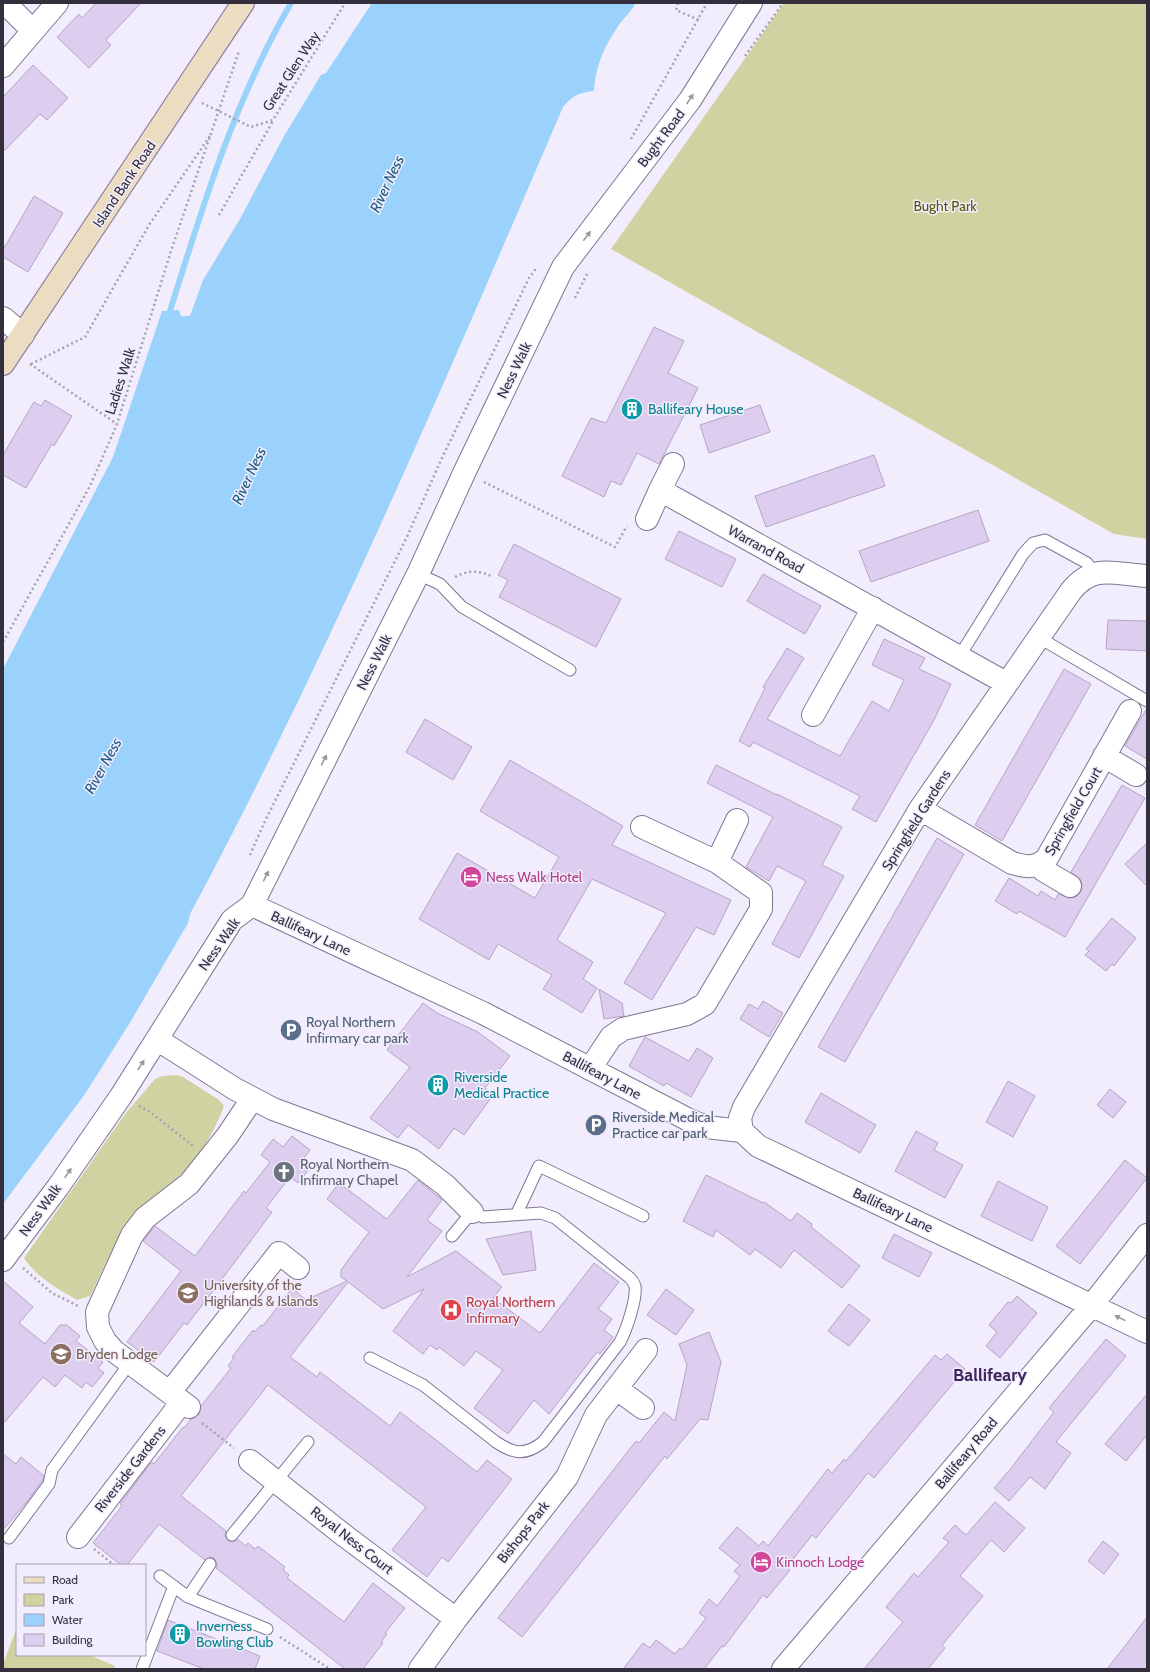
<svg xmlns="http://www.w3.org/2000/svg" width="1150" height="1672" viewBox="0 0 1150 1672" font-family="Cabin,sans-serif">
<style>
.green{fill:#d0d3a1}
.water{fill:#9ad2fc}
.lines{fill:none;stroke-linecap:round;stroke-linejoin:round}
.stream{stroke:#9ad2fc;stroke-width:6}
.building{fill:#ddcef0;stroke:#b4a5c6}
.lane-casing{stroke:#817595;stroke-width:13}
.street-casing{stroke:#817595;stroke-width:24}
.secondary-casing{stroke:#817595;stroke-width:24}
.path{stroke:#a6a1af;stroke-width:2.5;stroke-dasharray:2 3;stroke-linecap:butt}
.lane{stroke:#fff;stroke-width:11}
.street{stroke:#fff;stroke-width:22}
.secondary{stroke:#ebdcc2;stroke-width:22}
.oneway{fill:#9a979e}
.labels{text-anchor:middle;dominant-baseline:central;stroke-width:3;stroke-linejoin:round;paint-order:stroke}
.street-label{font-size:14px;fill:#342f3d;stroke:#f2edfc}
.park-label{font-size:14px;fill:#55560b;stroke:#f2edfc}
.culture-label{font-size:14px;fill:#0d838f;stroke:#f2edfc;text-anchor:start}
.hotel-label{font-size:14px;fill:#b23c85;stroke:#f2edfc;text-anchor:start}
.service-label{font-size:14px;fill:#4e5e75;stroke:#f2edfc;text-anchor:start}
.worship-label{font-size:14px;fill:#5b616d;stroke:#f2edfc;text-anchor:start}
.education-label{font-size:14px;fill:#785e54;stroke:#f2edfc;text-anchor:start}
.health-label{font-size:14px;fill:#be3a42;stroke:#f2edfc;text-anchor:start}
.water-label{font-size:15px;font-style:italic;fill:#1d5c84;stroke:#f2edfc}
.district-label{font-size:18px;font-weight:bold;fill:#3f2660;stroke:#f2edfc}
</style>
<rect width="100%" height="100%" fill="#f2edfc"/>
<!-- green -->
<path class="green" d="M784,3H1147V539L1114,534L611,249Z
M177,1075L183,1077L219,1100L224,1106C214,1133 197,1161 176,1180C163,1191 148,1200 136,1214C116,1237 104,1269 90,1296L77,1300C58,1289 36,1277 24,1258L125,1114L155,1079L162,1076Z
M17,1627V1655H89L115,1666L114,1669H3V1664Z"/>
<!-- water -->
<path class="water" d="M372,3H636C632,10 626,16 621,22C605,45 596,63 594,91C580,92 572,96 563,107C446,379 330,653 190,914L188,923L131,1021L85,1094L3,1204V669L113,457L162,311L179,310L181,316H190L203,280L240,219L284,136L321,75L326,73Z"/>
<g class="lines">
<!-- stream -->
<path class="stream" d="M170,318V311C203,205 235,99 291,3"/>
</g>
<!-- building -->
<path class="building" d="M96,3H141L106,40L111,45L89,68L57,37L79,14L82,18Z
M33,65L68,98L47,120L40,114L3,152V97Z
M34,196L63,213L28,272L3,257V250Z
M654,327L684,341L668,373L698,388L659,464L637,453L621,485L611,481L604,497L562,476L591,418L606,423Z
M45,400L72,416L54,446L52,444L26,488L3,475V455L34,402L41,406Z
M760,405L770,432L709,453L700,425Z
M874,455L885,486L766,527L755,496Z
M978,510L989,541L871,582L859,551Z
M679,531L736,559L722,587L665,559Z
M514,544L621,599L596,647L499,597L508,580L498,575Z
M763,574L821,606L805,634L747,601Z
M1108,620L1147,621V651L1106,649Z
M884,639L925,658L919,669L951,684L934,720L876,822L852,809L860,796L753,742L750,747L739,741L765,688L763,687L787,648L804,658L767,719L840,756L872,701L889,711L904,680L872,665Z
M1064,669L1091,684L1002,841L975,825Z
M1147,708V759L1125,746Z
M425,719L472,747L453,780L406,752Z
M510,760L623,826L612,845L731,900L714,935L696,927L652,1000L624,983L666,913L592,879L557,940L593,962L583,979L597,988L582,1013L543,989L552,975L498,944L489,960L419,919L457,853L535,898L559,857L480,811Z
M716,765L777,795V794L842,827L822,865L844,876L799,958L772,944L806,881L777,866L769,881L746,867L773,817L707,783Z
M1122,785L1145,798L1065,937L1019,911L1017,914L995,901L1009,878L1038,896L1041,891L1055,900L1058,894L1069,898L1076,897L1081,892L1082,886L1081,880L1071,872Z
M937,838L964,854L845,1062L818,1047Z
M1147,843V886L1125,864Z
M1112,918L1136,938L1114,966L1112,964L1106,971L1085,955L1089,951L1086,949Z
M599,989L622,1003L624,1016L604,1019Z
M763,1001L783,1013L769,1037L740,1019L749,1004L758,1009Z
M423,1003L437,1013L478,1032L510,1056L485,1088L493,1095L464,1135L454,1128L439,1149L408,1125L398,1138L370,1118L410,1067L387,1050Z
M645,1037L689,1061L697,1048L713,1058L691,1097L666,1083L664,1086L629,1066Z
M1008,1081L1035,1096L1013,1137L986,1122Z
M1110,1089L1126,1102L1113,1118L1097,1105Z
M821,1093L876,1125L860,1153L805,1122Z
M916,1131L938,1143L934,1150L963,1165L945,1198L895,1171Z
M292,1136L310,1150L301,1162L310,1168L298,1183L290,1177L266,1208L272,1212L244,1250L187,1325L184,1323L154,1362L127,1342L181,1271L143,1241L155,1226L195,1256L244,1191L246,1193L270,1162L261,1155L273,1139L283,1147Z
M1125,1160L1147,1178L1080,1264L1056,1246Z
M706,1175L763,1203L764,1202L791,1221L797,1213L812,1224L811,1227L860,1266L842,1288L794,1250L781,1268L755,1249L750,1255L716,1230L713,1237L683,1221Z
M418,1180L442,1200L427,1220L442,1231L407,1277L456,1251L502,1287L493,1298L540,1333L594,1263L619,1282L598,1309L612,1319L604,1330L613,1337L600,1354L597,1352L549,1414L534,1400L508,1434L474,1408L503,1370L476,1351L464,1366L439,1347L437,1350L430,1345L423,1354L393,1331L424,1289L383,1309L348,1282L290,1357L317,1377L320,1372L390,1426L400,1412L477,1472L487,1460L512,1479L448,1562L442,1557L427,1577L392,1550L426,1507L268,1385L181,1496L226,1531L225,1537L228,1541L234,1542L237,1539L246,1546L248,1543L255,1549L258,1546L285,1567L283,1570L289,1575L287,1578L344,1622L373,1583L405,1608L385,1633L387,1634L381,1642L383,1643L363,1669H345L216,1568L217,1564L214,1558L210,1557L205,1560L159,1524L127,1565H121L93,1543L122,1506L120,1504L146,1469L152,1462L154,1464L183,1427L184,1428L191,1419L199,1414L201,1406L231,1368L228,1366L234,1358L232,1357L253,1330L255,1332L261,1325L263,1326L292,1288L306,1300L347,1281L341,1277V1270L369,1232L327,1199L339,1183L387,1219Z
M998,1181L1048,1207L1032,1241L981,1216Z
M531,1231L536,1270L503,1275L486,1239Z
M894,1234L932,1253L919,1277L882,1258Z
M3,1281L33,1307L19,1323L45,1344L60,1325H67L80,1336L76,1341L103,1362L98,1368L104,1373L92,1387L86,1382L82,1388L65,1375L55,1387L43,1377L3,1424Z
M666,1289L694,1310L676,1335L647,1315Z
M1017,1296L1037,1313L1000,1358L986,1346L997,1332L989,1325L1008,1302L1011,1303Z
M849,1304L870,1320L849,1346L828,1331Z
M709,1332L721,1362L708,1420L700,1419L667,1459L665,1456L522,1637L498,1618L636,1441L639,1443L664,1412L675,1421L687,1365L679,1344Z
M1106,1339L1126,1356L1056,1442L1071,1453L1045,1489L1030,1477L1009,1501L994,1488L1012,1467L1054,1412L1049,1408Z
M947,1354L965,1369L874,1478L868,1473L816,1538L812,1535L787,1567L790,1570L767,1598L763,1595L724,1647L722,1646L705,1668L707,1669H623L643,1643L650,1648L656,1640L675,1654L680,1648L682,1650L706,1618L699,1613L709,1599L717,1606L740,1576L734,1571L740,1565L719,1548L737,1527L759,1546L763,1541L768,1546L828,1469L832,1473L844,1459L846,1461L935,1355L941,1360Z
M1147,1394V1435L1126,1461L1105,1444Z
M3,1454L16,1464L21,1457L44,1476L42,1481L29,1499L3,1530Z
M995,1502L1025,1528L1004,1552L991,1540L960,1576L983,1596L942,1645L945,1648L928,1669H864L903,1622L886,1607L914,1573L918,1577L949,1542L943,1538L955,1525L966,1535Z
M1103,1541L1119,1554L1104,1574L1088,1561Z
M1147,1617V1669H1107L1125,1646Z
M168,1620L260,1656L255,1669H204L157,1651Z"/>
<g class="lines">
<!-- lane casing -->
<g class="lane-casing">
<path id="lane" d="M418,574L440,584L462,607L570,670
M1038,637L1147,701
M959,657L1023,554L1033,543L1045,540L1087,563L1094,573
M517,1213L539,1166L643,1216
M370,1358L423,1385L496,1442C514,1454 525,1456 543,1442L620,1342C626,1331 637,1299 635,1286C634,1283 632,1280 630,1278L555,1218L541,1213L483,1217L472,1212L452,1236
M232,1535L308,1442
M9,1538L49,1484L52,1470L129,1364
M210,1564L188,1597L267,1629
M160,1576L188,1597
M142,1669L174,1586"/>
</g>
<!-- street casing -->
<g class="street-casing">
<path id="street" d="M5,3L33,31
M3,66L57,3
M3,318L23,335
M660,490L673,464
M647,519L660,490L1006,683
M813,715L873,608
M1104,756L1136,775
M920,809L1012,863C1026,867 1036,869 1047,858L1130,711
M642,827L717,862
M1039,865L1043,870L1070,886
M252,905L483,1013L687,1119L706,1127L742,1131L758,1146L1147,1332
M158,1040L235,1089L273,1109L412,1160L445,1185L472,1212
M590,1069L611,1037L623,1029L687,1014L705,1004L761,909V893L717,862L737,820
M742,1131L740,1118L744,1107L920,809L1071,591C1094,562 1116,575 1147,576
M3,1260L58,1187L121,1096L232,920L252,905L418,574L465,471L563,267L690,100L751,3
M617,1389L643,1408
M170,1392L279,1253L298,1268
M189,1407L114,1351L105,1341L98,1327L97,1312L132,1235L145,1218L189,1184L228,1135L252,1099
M250,1461L345,1536L456,1619
M78,1537L182,1402
M420,1669L456,1619L567,1477L596,1415L646,1350
M783,1669L1092,1305L1147,1235"/>
</g>
<!-- secondary casing -->
<g class="secondary-casing">
<path id="secondary" d="M3,364L243,3"/>
</g>
<!-- path -->
<path class="path" d="M678,3L676,10L699,20
M745,56L783,3
M202,103L251,127L273,120L345,3
M631,139L707,3
M219,215L273,121
M575,298L588,272
M30,364L117,424
M31,364L85,337L149,225L210,136
M484,482L615,547L627,526
M455,577C468,570 480,570 493,577
M3,642L90,486L117,424L171,251L239,51
M250,855L265,821L406,539L441,460L529,278L537,267
M139,1106L149,1111L193,1146
M23,1268L52,1293L78,1306
M202,1423L234,1448
M94,1549L114,1565
M280,1637L330,1669"/>
<!-- lane -->
<use href="#lane" class="lane"/>
<!-- street -->
<use href="#street" class="street"/>
<!-- secondary -->
<use href="#secondary" class="secondary"/>
</g>
<!-- one-way arrows -->
<defs><path id="oneway-solid" d="M-6-.8H1V-3.2L6.5 0L1 3.2V.8H-6Z"/></defs>
<g class="oneway">
<use href="#oneway-solid" transform="translate(690 99) rotate(-56)"/>
<use href="#oneway-solid" transform="translate(587 236) rotate(-53)"/>
<use href="#oneway-solid" transform="translate(324 760) rotate(-63)"/>
<use href="#oneway-solid" transform="translate(266 876) rotate(-63)"/>
<use href="#oneway-solid" transform="translate(141 1065) rotate(-57)"/>
<use href="#oneway-solid" transform="translate(68 1173) rotate(-55)"/>
<use href="#oneway-solid" transform="translate(1120 1318) rotate(-154)"/>
</g>
<!-- icons -->
<defs>
<g id="building-disc" transform="scale(1.15)"><circle r="9.5" fill="#0f9aa8" stroke="#f2edfc"/><path d="M-4-6H4V6H1V3H-1V6H-4ZM-2.5-4.3h1.7v1.8h-1.7ZM.8-4.3h1.7v1.8H.8ZM-2.5-1h1.7V.8h-1.7ZM.8-1h1.7V.8H.8Z" fill="#fff"/></g>
<g id="hotel-disc" transform="scale(1.15)"><circle r="9.5" fill="#d1479c" stroke="#f2edfc"/><path d="M-6-4.5h1.5V1H6V5H4.5V3h-9V5H-6ZM-4 0a1.8 1.8 0 1 1 3.6 0ZM.5 0V-2.5h3Q6-2.5 6 0Z" fill="#fff"/></g>
<g id="parking-disc" transform="scale(1.15)"><circle r="9.5" fill="#5c6f8a" stroke="#f2edfc"/><path d="M-3.5-5.5H1a3.5 3.5 0 0 1 0 7H-1V5.5H-3.5ZM-1-3.4V-.6H.8a1.4 1.4 0 0 0 0-2.8Z" fill="#fff"/></g>
<g id="church-disc" transform="scale(1.15)"><circle r="9.5" fill="#6b7280" stroke="#f2edfc"/><path d="M-1.2-6h2.4v3.5h3.3v2.4h-3.3V6h-2.4V-.1h-3.3v-2.4h3.3Z" fill="#fff"/></g>
<g id="university-disc" transform="scale(1.15)"><circle r="9.5" fill="#8d6e63" stroke="#f2edfc"/><path d="M0-5L7-2L0 1L-7-2ZM-4 1L0 2.5L4 1V4Q0 6-4 4Z" fill="#fff"/></g>
<g id="hospital-disc" transform="scale(1.15)"><circle r="9.5" fill="#e0444e" stroke="#f2edfc"/><path d="M-5-5h3v3.5h4V-5h3V5h-3V1.5h-4V5h-3Z" fill="#fff"/></g>
</defs>
<g fill-rule="evenodd">
<use href="#building-disc" x="632" y="409"/>
<use href="#hotel-disc" x="471" y="877"/>
<use href="#parking-disc" x="291" y="1030"/>
<use href="#building-disc" x="438" y="1085"/>
<use href="#parking-disc" x="596" y="1125"/>
<use href="#church-disc" x="284" y="1172"/>
<use href="#university-disc" x="188" y="1293"/>
<use href="#hospital-disc" x="451" y="1310"/>
<use href="#university-disc" x="61" y="1354"/>
<use href="#hotel-disc" x="761" y="1562"/>
<use href="#building-disc" x="180" y="1634"/>
</g>
<g class="labels">
<!-- street labels -->
<g class="street-label">
<text transform="translate(291 71) rotate(-57)">Great Glen Way</text>
<text transform="translate(661 138) rotate(-53)">Bught Road</text>
<text transform="translate(124 184) rotate(-56)">Island Bank Road</text>
<text transform="translate(514 370) rotate(-64)">Ness Walk</text>
<text transform="translate(120 381) rotate(-72)">Ladies Walk</text>
<text transform="translate(766 549) rotate(29)">Warrand Road</text>
<text transform="translate(374 662) rotate(-63)">Ness Walk</text>
<text transform="translate(1073 811) rotate(-60)">Springfield Court</text>
<text transform="translate(916 820) rotate(-58)">Springfield Gardens</text>
<text transform="translate(311 933) rotate(25)">Ballifeary Lane</text>
<text transform="translate(219 944) rotate(-55)">Ness Walk</text>
<text transform="translate(602 1075) rotate(28)">Ballifeary Lane</text>
<text transform="translate(40 1210) rotate(-54)">Ness Walk</text>
<text transform="translate(893 1210) rotate(25)">Ballifeary Lane</text>
<text transform="translate(966 1453) rotate(-50)">Ballifeary Road</text>
<text transform="translate(130 1469) rotate(-52)">Riverside Gardens</text>
<text transform="translate(523 1532) rotate(-52)">Bishops Park</text>
<text transform="translate(352 1540) rotate(38)">Royal Ness Court</text>
</g>
<!-- park labels -->
<g class="park-label">
<text x="945" y="206">Bught Park</text>
</g>
<!-- culture labels -->
<g class="culture-label">
<text x="648" y="409">Ballifeary House</text>
<text x="454" y="1077">Riverside<tspan x="454" dy="16">Medical Practice</tspan></text>
<text x="196" y="1626">Inverness<tspan x="196" dy="16">Bowling Club</tspan></text>
</g>
<!-- hotel labels -->
<g class="hotel-label">
<text x="486" y="877">Ness Walk Hotel</text>
<text x="776" y="1562">Kinnoch Lodge</text>
</g>
<!-- service labels -->
<g class="service-label">
<text x="306" y="1022">Royal Northern<tspan x="306" dy="16">Infirmary car park</tspan></text>
<text x="612" y="1117">Riverside Medical<tspan x="612" dy="16">Practice car park</tspan></text>
</g>
<!-- worship labels -->
<g class="worship-label">
<text x="300" y="1164">Royal Northern<tspan x="300" dy="16">Infirmary Chapel</tspan></text>
</g>
<!-- education labels -->
<g class="education-label">
<text x="204" y="1285">University of the<tspan x="204" dy="16">Highlands &amp; Islands</tspan></text>
<text x="76" y="1354">Bryden Lodge</text>
</g>
<!-- health labels -->
<g class="health-label">
<text x="466" y="1302">Royal Northern<tspan x="466" dy="16">Infirmary</tspan></text>
</g>
<!-- water labels -->
<g class="water-label">
<text transform="translate(387 184) rotate(-65)">River Ness</text>
<text transform="translate(249 476) rotate(-65)">River Ness</text>
<text transform="translate(103 766) rotate(-61)">River Ness</text>
</g>
<!-- district labels -->
<g class="district-label">
<text x="990" y="1375">Ballifeary</text>
</g>
</g>
<!-- border -->
<rect width="1150" height="1672" fill="none" stroke="#342f3d" stroke-width="8"/>
<!-- legend -->
<rect x="16" y="1564" width="130" height="92" fill="#f2edfc" stroke="#a6a1b0"/>
<rect x="24" y="1577" width="20" height="6" fill="#ebdcc2" stroke="#a6a1b0"/>
<text x="52" y="1584" font-size="12" fill="#342f3d">Road</text>
<rect x="24" y="1594" width="20" height="12" fill="#d0d3a1" stroke="#a6a1b0"/>
<text x="52" y="1604" font-size="12" fill="#342f3d">Park</text>
<rect x="24" y="1614" width="20" height="12" fill="#9ad2fc" stroke="#a6a1b0"/>
<text x="52" y="1624" font-size="12" fill="#342f3d">Water</text>
<rect x="24" y="1634" width="20" height="12" fill="#ddcef0" stroke="#a6a1b0"/>
<text x="52" y="1644" font-size="12" fill="#342f3d">Building</text>
</svg>
